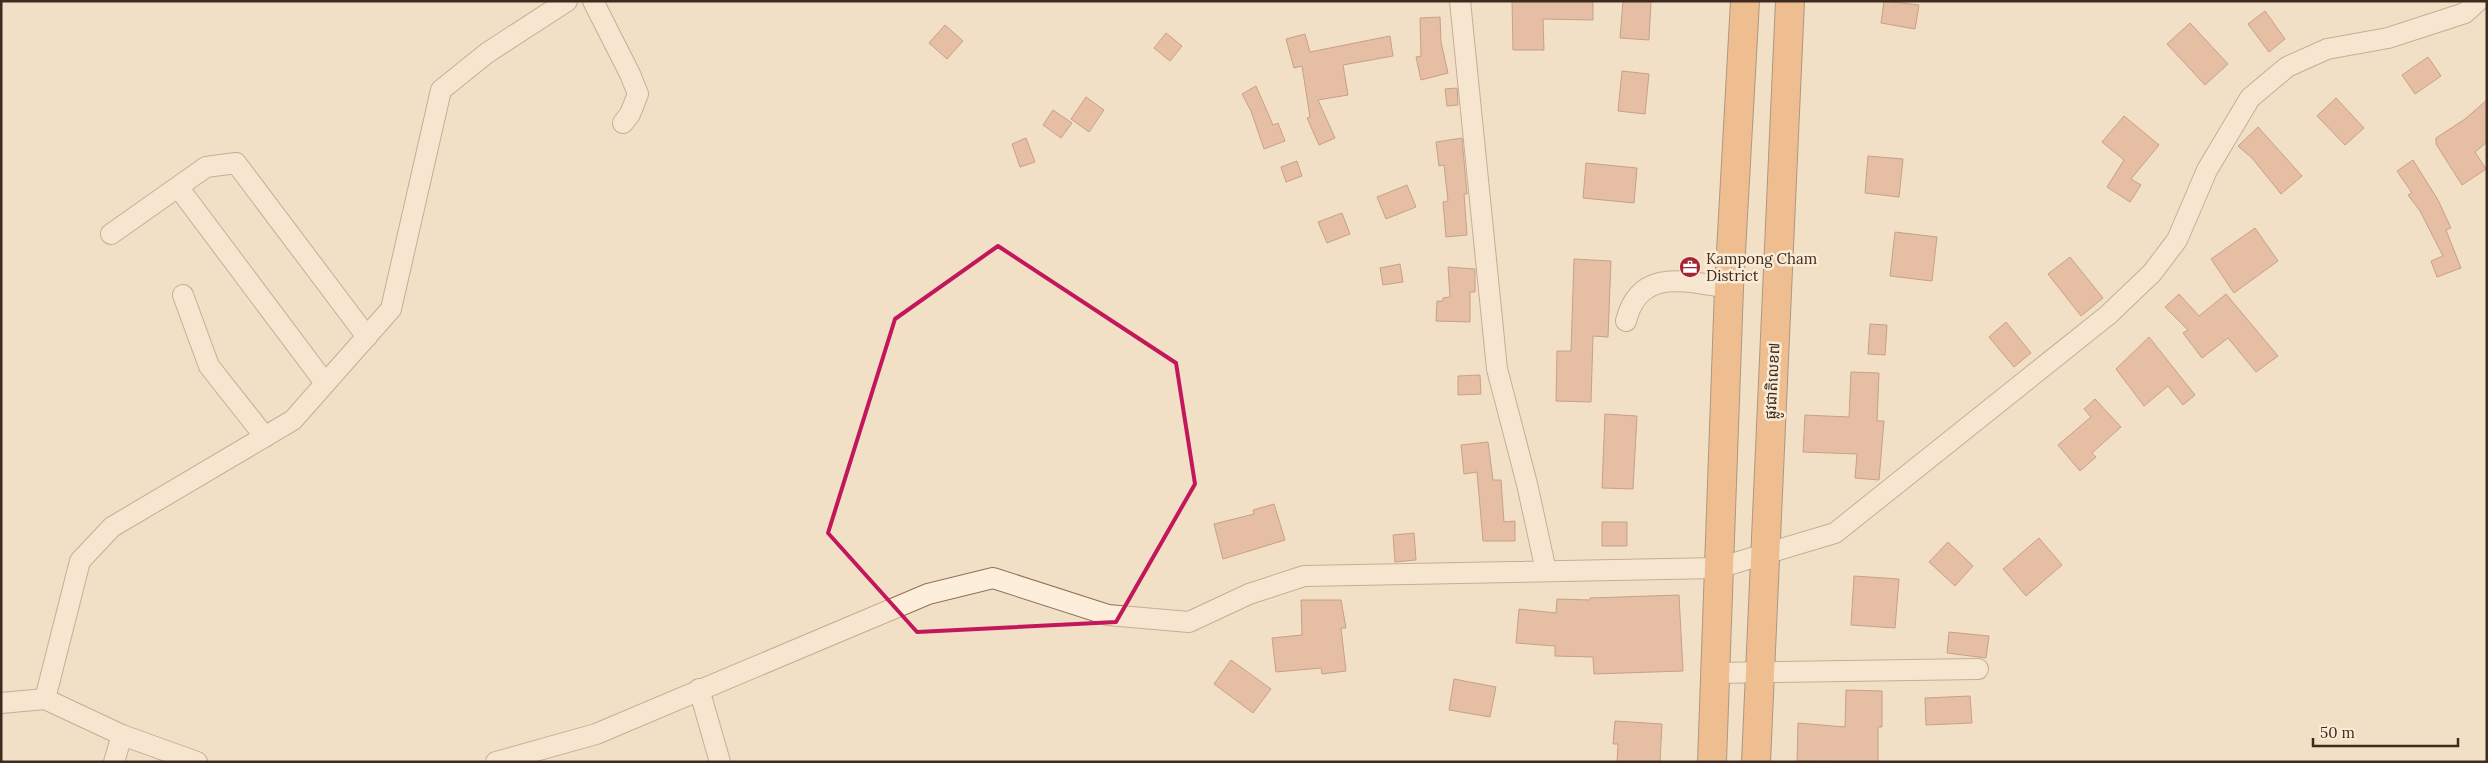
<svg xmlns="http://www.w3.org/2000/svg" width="2488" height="763" viewBox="0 0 2488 763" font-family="Lora,'Noto Sans Khmer',serif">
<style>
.building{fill:#d49478;stroke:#91543d}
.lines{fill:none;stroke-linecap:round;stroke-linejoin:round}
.minor-casing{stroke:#907059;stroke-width:22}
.highway-casing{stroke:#5d3e2e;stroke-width:30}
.minor{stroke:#fceeda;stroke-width:20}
.highway{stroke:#e89450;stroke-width:28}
.marked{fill:none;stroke:#c2185b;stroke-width:4;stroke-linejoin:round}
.labels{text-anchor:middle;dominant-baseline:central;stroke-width:5;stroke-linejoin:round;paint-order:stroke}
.poi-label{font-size:15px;fill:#3f2a1e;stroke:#f9ebd6;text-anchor:start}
.street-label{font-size:15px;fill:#3f2a1e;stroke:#f9ebd6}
</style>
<rect width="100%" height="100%" fill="#f2e0c6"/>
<!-- building -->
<path class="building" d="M1512,1H1593V20L1543,19L1544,50H1513Z
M1623,1H1651L1649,40L1620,38Z
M1884,1L1919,5L1915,29L1881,23Z
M2265,11L2285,39L2269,52L2248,24Z
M1440,17L1441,42L1448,73L1421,80L1416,57L1421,56L1420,18Z
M2190,23L2228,64L2205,85L2167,44Z
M945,25L963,41L947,59L929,43Z
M1166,33L1182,46L1170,61L1154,48Z
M1305,34L1310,52L1390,36L1393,56L1343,65L1348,95L1318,100L1335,138L1319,145L1307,118L1310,117L1302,66L1294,68L1286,39Z
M2428,57L2441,76L2415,94L2402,75Z
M1622,71L1649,74L1645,114L1618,111Z
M1256,86L1273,125L1278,123L1285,141L1264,149L1251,111L1242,94Z
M1457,88L1458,105L1447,106L1445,89Z
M1086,97L1104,110L1089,132L1071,119Z
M2336,98L2364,128L2345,145L2317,116Z
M2487,100V142L2475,152L2486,169L2462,185L2436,144V138L2465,119Z
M1053,110L1072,123L1061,138L1043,125Z
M2124,116L2159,145L2131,179L2141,185L2130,202L2107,187L2124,160L2102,142Z
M2258,127L2302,176L2281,194L2252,158L2238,146Z
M1026,138L1035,162L1020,167L1012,144Z
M1462,138L1467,194H1464L1467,235L1446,237L1443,202L1448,201L1444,165L1439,166L1436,142Z
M1868,156L1903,159L1899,197L1865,193Z
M2413,160L2438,200L2451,228L2446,230L2461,268L2437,277L2431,261L2443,256L2420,211L2408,195L2412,193L2397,171Z
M1297,161L1302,176L1286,182L1281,167Z
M1586,163L1637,168L1634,203L1583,198Z
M1407,185L1416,207L1386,219L1377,197Z
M1342,213L1350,234L1327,243L1318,222Z
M2255,228L2278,261L2234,293L2211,259Z
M1895,232L1937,237L1932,281L1890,276Z
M2070,257L2103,298L2081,316L2048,274Z
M1574,259L1611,261L1608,337L1593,336L1591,402L1556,401L1557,351H1571Z
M1400,264L1403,282L1383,285L1380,268Z
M1448,267L1475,269V292H1470V322L1436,321L1437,301H1443V298L1450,297Z
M2179,294L2199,316L2226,294L2278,356L2256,372L2228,338L2202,358L2183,333L2188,330L2165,307Z
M2006,322L2031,353L2014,367L1989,337Z
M1870,324L1887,325L1885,355L1868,354Z
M2149,337L2195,395L2183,405L2168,386L2144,406L2116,369Z
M1851,372L1879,373L1877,421H1884L1879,480L1855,478L1857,454L1803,452L1805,415L1849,417Z
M1480,375L1481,394L1458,395V376Z
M2095,399L2121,427L2092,453L2096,457L2080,471L2058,445L2091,417L2084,409Z
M1605,414L1637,416L1633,489L1602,488Z
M1488,442L1493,480H1501L1504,522L1515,521V541H1483L1477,472L1464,474L1461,445Z
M1274,504L1285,540L1223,559L1214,524L1254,514L1253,510Z
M1602,522H1627V546H1602Z
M1414,533L1416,560L1395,562L1393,535Z
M2039,538L2062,565L2026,596L2003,569Z
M1948,542L1973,566L1955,586L1929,562Z
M1854,576L1899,579L1895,628L1851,625Z
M1679,595L1683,671L1594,674L1593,657L1555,656V646L1516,643L1519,609L1556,613L1557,599L1590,600V598Z
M1301,600H1341L1346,628H1341L1346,671L1322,674L1321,668L1276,672L1272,638L1302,635Z
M1949,632L1989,636L1986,658L1947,653Z
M1231,660L1271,689L1253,713L1214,684Z
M1454,679L1496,687L1490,717L1449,710Z
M1846,690L1882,691V727H1878V762L1797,761L1798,723L1845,727Z
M1970,696L1972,723L1926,725L1925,698Z
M1615,721L1662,724L1660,762H1617L1618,744H1613Z"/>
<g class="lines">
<!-- minor casing -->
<g class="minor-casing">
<path id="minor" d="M593,1L630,74L638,94L630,114L623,123
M1460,1L1497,369L1527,484L1546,571
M178,187L325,383
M111,234L206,167L236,163L367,337
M183,295L209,366L265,437
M1626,321C1640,266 1687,282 1729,288
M1714,673L1978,669
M699,689L720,762
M45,699L80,561L112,527L293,420L391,309L441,90L487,53L567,1
M1,703L45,699L122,735L197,762
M114,762L122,735
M496,762L596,734L928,594L993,578L1108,615L1189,622L1249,594L1304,576L1718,568L1835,533L2108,315L2152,273L2177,240L2207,170L2250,98L2287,67L2327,49L2388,38L2465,13L2478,1"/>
</g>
<!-- highway casing -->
<g class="highway-casing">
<path id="highway" d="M1712,762L1729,288L1745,1
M1756,762L1790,1"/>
</g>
<!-- minor -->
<use href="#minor" class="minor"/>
<!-- highway -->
<use href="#highway" class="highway"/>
</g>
<!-- marked area -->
<path d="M0 0H2488V763H0ZM998,246L1176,363L1195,484L1116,622L917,632L828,533L895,319Z" fill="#f2e0c6" fill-opacity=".55" fill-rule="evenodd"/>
<path class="marked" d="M998,246L1176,363L1195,484L1116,622L917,632L828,533L895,319Z"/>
<!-- icons -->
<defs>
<g id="office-disc" transform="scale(1.125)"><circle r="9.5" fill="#a52333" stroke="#f9ebd6"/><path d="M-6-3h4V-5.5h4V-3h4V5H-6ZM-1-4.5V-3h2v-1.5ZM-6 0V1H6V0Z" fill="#fff"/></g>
</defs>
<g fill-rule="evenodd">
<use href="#office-disc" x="1690" y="267"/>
</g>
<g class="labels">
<!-- poi labels -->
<g class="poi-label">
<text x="1706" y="258">Kampong Cham<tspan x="1706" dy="17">District</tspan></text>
</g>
<!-- street labels -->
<g class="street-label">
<text transform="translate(1772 381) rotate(-87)">ផ្លូវជាតិលេខ៧</text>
</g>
</g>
<!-- border -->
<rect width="2488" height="763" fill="none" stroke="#3f2a1e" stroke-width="5"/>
<!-- scale -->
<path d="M2313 738v8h145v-8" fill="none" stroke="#3f2a1e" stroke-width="2.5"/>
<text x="2320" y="738" font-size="15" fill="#3f2a1e" stroke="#f9ebd6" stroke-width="4" paint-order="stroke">50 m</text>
</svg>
